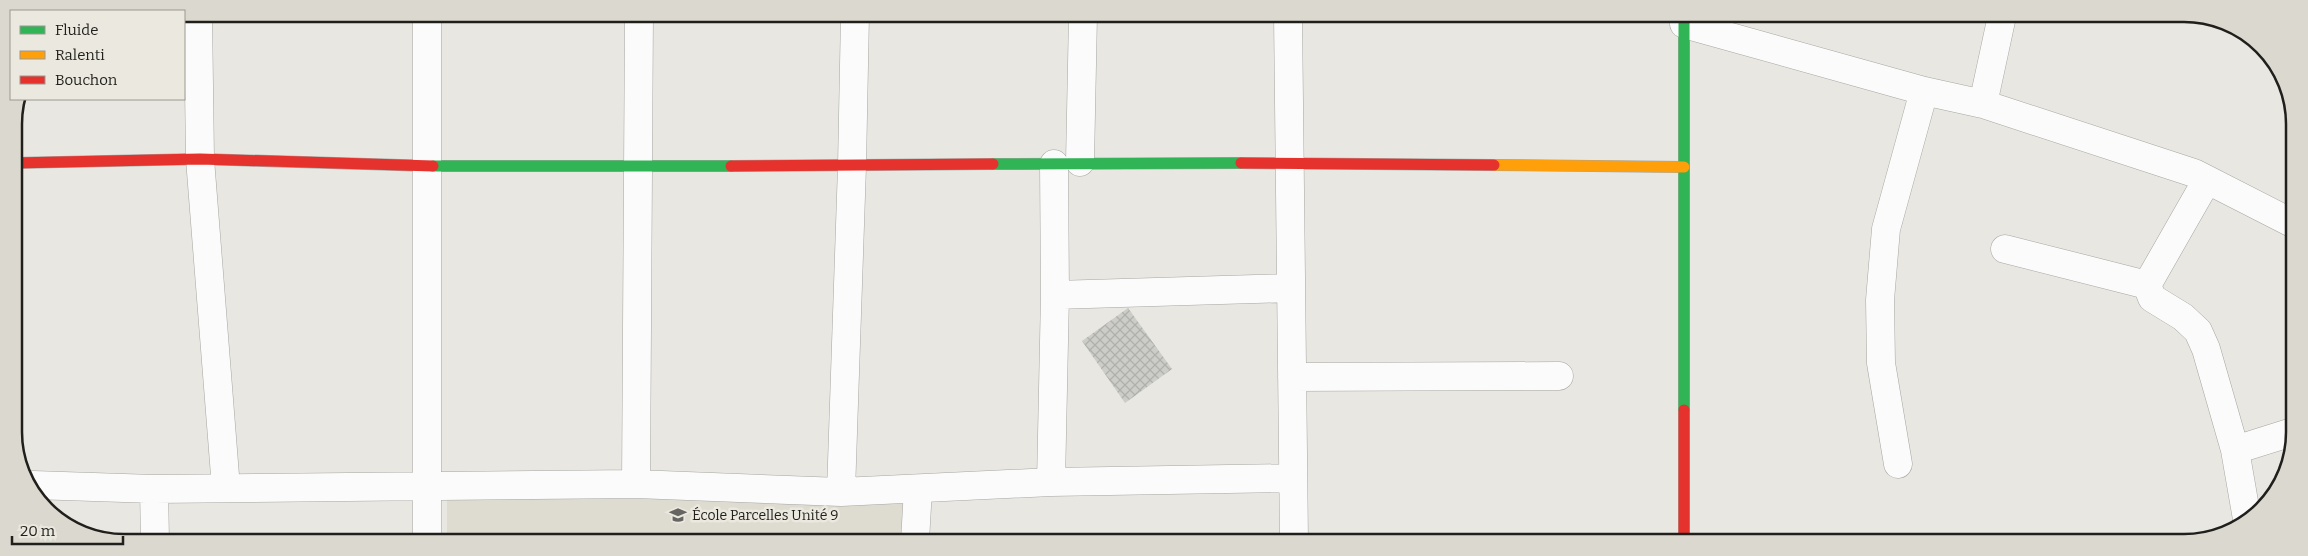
<svg xmlns="http://www.w3.org/2000/svg" width="2308" height="556" viewBox="0 0 2308 556" font-family="Bitter,serif">
<style>
.built{fill:#dedbd0}
.building{fill:url(#building-cross-hatch)}
.lines{fill:none;stroke-linecap:round;stroke-linejoin:round}
.street-casing{stroke:#a6a6a2;stroke-width:29}
.fast-casing{stroke:#a6a6a2;stroke-width:12}
.slow-casing{stroke:#a6a6a2;stroke-width:12}
.jam-casing{stroke:#a6a6a2;stroke-width:12}
.street{stroke:#fcfbfb;stroke-width:28}
.fast{stroke:#30b455;stroke-width:11}
.slow{stroke:#ff9f0a;stroke-width:11}
.jam{stroke:#e5322d;stroke-width:11}
.labels{text-anchor:middle;dominant-baseline:central;stroke-width:5;stroke-linejoin:round;paint-order:stroke}
.poi-label{font-size:14px;fill:#201f1b;stroke:#ebe9df;text-anchor:start}
.rim{fill:none;stroke:#201f1b;stroke-width:2.5}
</style>
<defs>
<pattern id="building-cross-hatch" width="8" height="8" patternUnits="userSpaceOnUse" patternTransform="scale(1.25)"><rect width="8" height="8" fill="#ccccc8"/><path d="M0 0l8 8M0 8l8-8" fill="none" stroke="#afafab"/></pattern>
</defs>
<rect width="100%" height="100%" fill="#e8e7e2"/>
<!-- built -->
<path class="built" d="M908,487L909,541L447,540V489Z"/>
<!-- building -->
<path class="building" d="M1128,308L1172,369L1125,403L1082,341Z"/>
<g class="lines">
<!-- street casing -->
<g class="street-casing">
<path id="street" d="M198,14L200,159L226,488
M1288,15L1294,541
M1684,24L1924,91L1983,104L2194,173L2292,223
M1983,104L2002,16
M1080,162L1083,15
M2207,180L2147,285L2152,298L2183,317L2198,331L2206,349L2235,450L2247,519
M2005,249L2147,285
M1055,295L1291,288
M1292,377L1559,376
M2235,450L2292,432
M1898,464L1881,363L1880,300L1886,229L1924,91
M1051,482L1055,295L1054,164
M636,484L639,14
M33,485L154,489L636,484L841,492L1051,482L1293,478
M154,489L155,540
M841,492L852,166L855,15
M427,540V14
M915,541L918,489"/>
</g>
<!-- fast casing -->
<g class="fast-casing">
<path id="fast" d="M1684,15V410
M993,164L1241,163
M433,166H731"/>
</g>
<!-- slow casing -->
<g class="slow-casing">
<path id="slow" d="M1494,165L1684,167"/>
</g>
<!-- jam casing -->
<g class="jam-casing">
<path id="jam" d="M14,163L200,159L433,166
M1241,163L1494,165
M731,166L993,164
M1684,410V542"/>
</g>
<!-- street -->
<use href="#street" class="street"/>
<!-- fast -->
<use href="#fast" class="fast"/>
<!-- slow -->
<use href="#slow" class="slow"/>
<!-- jam -->
<use href="#jam" class="jam"/>
</g>
<!-- icons -->
<defs>
<g id="school-bare" transform="scale(1.35)"><path d="M0-5L7-2L0 1L-7-2ZM-4 1L0 2.5L4 1V4Q0 6-4 4Z" fill="#666561" stroke="#ebe9df" stroke-width="2.5" paint-order="stroke"/></g>
</defs>
<g fill-rule="evenodd">
<use href="#school-bare" x="678" y="515"/>
</g>
<g class="labels">
<!-- poi labels -->
<g class="poi-label">
<text x="692" y="515">École Parcelles Unité 9</text>
</g>
</g>
<!-- crop -->
<path d="M0 0H2308V556H0ZM124 22H2184A102 102 0 0 1 2286 124V432A102 102 0 0 1 2184 534H124A102 102 0 0 1 22 432V124A102 102 0 0 1 124 22Z" fill="#dbd9cf" fill-rule="evenodd"/>
<path class="rim" d="M124 22H2184A102 102 0 0 1 2286 124V432A102 102 0 0 1 2184 534H124A102 102 0 0 1 22 432V124A102 102 0 0 1 124 22Z"/>
<!-- legend -->
<rect x="10" y="10" width="175" height="90" fill="#ebe9df" stroke="#9a9891"/>
<rect x="20" y="26" width="25" height="8" fill="#30b455" stroke="#9a9891"/>
<text x="55" y="35" font-size="15" fill="#201f1b">Fluide</text>
<rect x="20" y="51" width="25" height="8" fill="#ff9f0a" stroke="#9a9891"/>
<text x="55" y="60" font-size="15" fill="#201f1b">Ralenti</text>
<rect x="20" y="76" width="25" height="8" fill="#e5322d" stroke="#9a9891"/>
<text x="55" y="85" font-size="15" fill="#201f1b">Bouchon</text>
<!-- scale -->
<path d="M12 536v8h111v-8" fill="none" stroke="#201f1b" stroke-width="2.5"/>
<text x="20" y="536" font-size="15" fill="#201f1b" stroke="#ebe9df" stroke-width="4" paint-order="stroke">20 m</text>
</svg>
